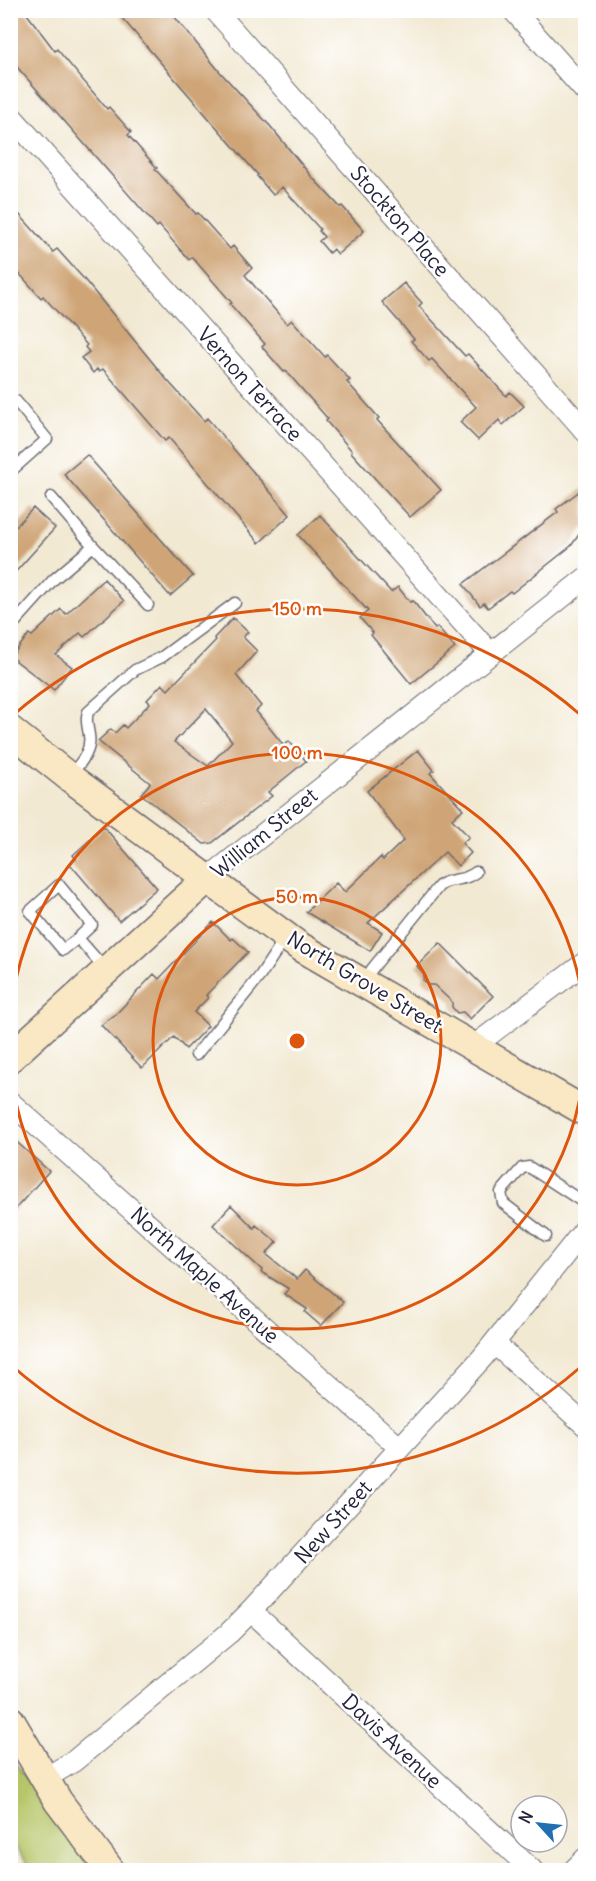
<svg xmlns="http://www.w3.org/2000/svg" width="596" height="1881" viewBox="0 0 596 1881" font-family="Delius,sans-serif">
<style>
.green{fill:#b6c567;stroke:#6c7451;stroke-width:1.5}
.building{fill:#cfa577;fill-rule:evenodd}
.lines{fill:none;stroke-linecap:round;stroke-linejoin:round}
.lane-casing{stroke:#6b6870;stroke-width:13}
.street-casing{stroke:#6b6870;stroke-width:23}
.secondary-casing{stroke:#6b6870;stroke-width:31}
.lane{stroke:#fff;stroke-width:10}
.street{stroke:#fff;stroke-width:21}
.secondary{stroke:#fae7c3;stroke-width:28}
.ring{fill:none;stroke:#de560e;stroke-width:3}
.labels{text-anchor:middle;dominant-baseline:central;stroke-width:5;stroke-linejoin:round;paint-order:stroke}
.street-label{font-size:21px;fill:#22223b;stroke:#fff}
.centre{fill:#de560e;stroke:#fff;stroke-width:3}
.ring-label{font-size:18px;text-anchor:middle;font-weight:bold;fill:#de560e;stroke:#fff;stroke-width:5;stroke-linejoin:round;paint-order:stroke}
</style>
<rect width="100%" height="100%" fill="#fff"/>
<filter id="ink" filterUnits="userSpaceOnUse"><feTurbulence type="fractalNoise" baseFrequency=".0167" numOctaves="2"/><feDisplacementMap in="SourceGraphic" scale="12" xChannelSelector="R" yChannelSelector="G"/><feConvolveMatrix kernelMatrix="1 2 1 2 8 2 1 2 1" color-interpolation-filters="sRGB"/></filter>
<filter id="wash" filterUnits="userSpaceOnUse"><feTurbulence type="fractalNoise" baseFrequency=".008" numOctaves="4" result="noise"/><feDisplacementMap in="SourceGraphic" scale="24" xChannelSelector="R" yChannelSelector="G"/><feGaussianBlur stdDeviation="1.35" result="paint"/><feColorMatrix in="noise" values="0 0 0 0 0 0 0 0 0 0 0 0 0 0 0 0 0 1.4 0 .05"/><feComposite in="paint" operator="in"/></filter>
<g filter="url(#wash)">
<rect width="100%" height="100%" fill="#f2e9d3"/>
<!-- green -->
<path class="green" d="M10,1756L13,1760L96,1870H30L11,1840Z"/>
<g id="blocks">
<!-- building -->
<path class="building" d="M10,10H24L55,51L57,49L107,109L109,107L131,132L128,135L157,168L155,169L196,214L198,213L230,249L233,246L252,268L245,275L287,324L292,320L325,357L327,355L350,380L347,382L379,418L377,420L441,490L410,517L351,452L352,451L326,421L328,419L286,371L284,372L262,347L265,344L230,304L232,303L192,257L189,260L159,225L157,227L10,59Z
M115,10H169L220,72L271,127L311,176L340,207L342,206L364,231L338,254L333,249L329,253L319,241L324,237L319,231L320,229L282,187L273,195L257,176L258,175Z
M10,204L53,252L57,249L83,278L167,380L204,421L207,418L290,515L259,543L169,438L165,441L103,369L99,372L97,369L93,373L81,358L89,352L85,347L87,345L43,296L41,298L10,263Z
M404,283L422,303L419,306L465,356L468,354L506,396L510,392L524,406L503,425L499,420L478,440L460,422L476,407L432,359L429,361L411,341L414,339L382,302Z
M87,455L193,576L170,596L64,474Z
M585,487V526L571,546L512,593L510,591L488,608L484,603L480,606L463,584L558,512L556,509Z
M33,508L55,528L10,578V533Z
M320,515L391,592L398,587L410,602L413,601L435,629L437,627L455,648L411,684L371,635L373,633L360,618L368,611L298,535Z
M104,579L124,601L84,637L80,633L56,655L72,667L54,690L11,657L29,634L32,636L61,609L66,614Z
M233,618L248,632L243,637L257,651L236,675L261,706L256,711L284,746L289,741L306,761L268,792L272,796L212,843L204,844L141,794L150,783L98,741L111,729L115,733L123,725L126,728L150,703L147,700L162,684L168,690L216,640L214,638ZM206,709L232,741L208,766L174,742Z
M418,750L434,770L430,773L463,809L452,819L469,837L462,843L471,853L458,866L445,852L368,923L382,932L370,951L306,912L336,883L345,892L381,857L383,860L404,840L367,791Z
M104,827L157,888L119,921L70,864L76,859L73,855Z
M213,922L231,940L233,938L248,952L206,995L208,998L194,1012L208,1026L186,1049L174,1037L142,1068L101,1025L116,1014L154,974L159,979Z
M440,943L493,996L470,1019L463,1012L457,1013L452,1007V1002L434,985H429L423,980L424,974L417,966Z
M10,1136L49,1171L10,1215Z
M231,1205L254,1228L256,1225L277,1242L266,1254L297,1279L305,1270L343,1302L321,1326L305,1312L307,1309L284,1294L289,1289L261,1272L262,1270L213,1225Z"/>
</g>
</g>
<g filter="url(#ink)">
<use href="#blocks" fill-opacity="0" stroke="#6b6870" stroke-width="1.5"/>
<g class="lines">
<!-- lane casing -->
<g class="lane-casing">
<path id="lane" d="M10,472L47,439L16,401
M93,546L148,605
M10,628L53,580L93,546L51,497
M69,777C79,764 92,753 89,735C88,726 85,721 88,712L135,670L162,657L235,603
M78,938L63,950L30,911L59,885L92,925L78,938L106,970
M363,983L372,969L439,886C452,876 462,883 476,872
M196,1055L260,976L285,938
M546,1236L503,1203L501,1192L522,1168L529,1167L586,1204"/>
</g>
<!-- street casing -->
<g class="street-casing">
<path id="street" d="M215,10L586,432
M513,10L586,92
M10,115L490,653
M207,879L586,578
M474,1046L586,962
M10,1102L400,1448
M495,1344L586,1426
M251,1611L532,1870
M44,1779L74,1761L229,1633L251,1611L482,1358L586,1228
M574,1870L586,1858"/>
</g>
<!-- secondary casing -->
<g class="secondary-casing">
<path id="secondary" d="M10,730L69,777L299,946L586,1112
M10,1058L207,879
M10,1720L58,1801L110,1870"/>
</g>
<!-- lane -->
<use href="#lane" class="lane"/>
<!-- street -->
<use href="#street" class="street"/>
<!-- secondary -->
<use href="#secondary" class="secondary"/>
</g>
</g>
<!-- distance rings -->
<g class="ring">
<circle cx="297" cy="1041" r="144"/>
<path d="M11 1011A288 288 0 1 1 11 1071"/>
<path d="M583 1365A432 432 0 0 1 11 1365M11 717A432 432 0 0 1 583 717"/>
</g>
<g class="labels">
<!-- street labels -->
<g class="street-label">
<text transform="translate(400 221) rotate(49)">Stockton Place</text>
<text transform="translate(250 384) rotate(48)">Vernon Terrace</text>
<text transform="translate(264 833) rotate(-39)">William Street</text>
<text transform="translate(365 982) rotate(31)">North Grove Street</text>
<text transform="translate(205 1275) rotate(42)">North Maple Avenue</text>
<text transform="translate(333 1522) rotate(-48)">New Street</text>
<text transform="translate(392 1741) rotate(43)">Davis Avenue</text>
</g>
</g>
<circle cx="297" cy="1041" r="9" class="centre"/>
<g class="ring-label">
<text x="297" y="615">150 m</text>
<text x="297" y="759">100 m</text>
<text x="297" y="903">50 m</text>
</g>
<!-- margin -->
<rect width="596" height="1881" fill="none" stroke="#fff" stroke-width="36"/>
<!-- north arrow -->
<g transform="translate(539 1824) rotate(297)"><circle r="28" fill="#ffffff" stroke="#a7a7b1" stroke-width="1.5"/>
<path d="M0-4.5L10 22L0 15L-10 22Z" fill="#1f6fb2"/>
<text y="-9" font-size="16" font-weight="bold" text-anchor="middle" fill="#22223b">N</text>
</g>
</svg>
